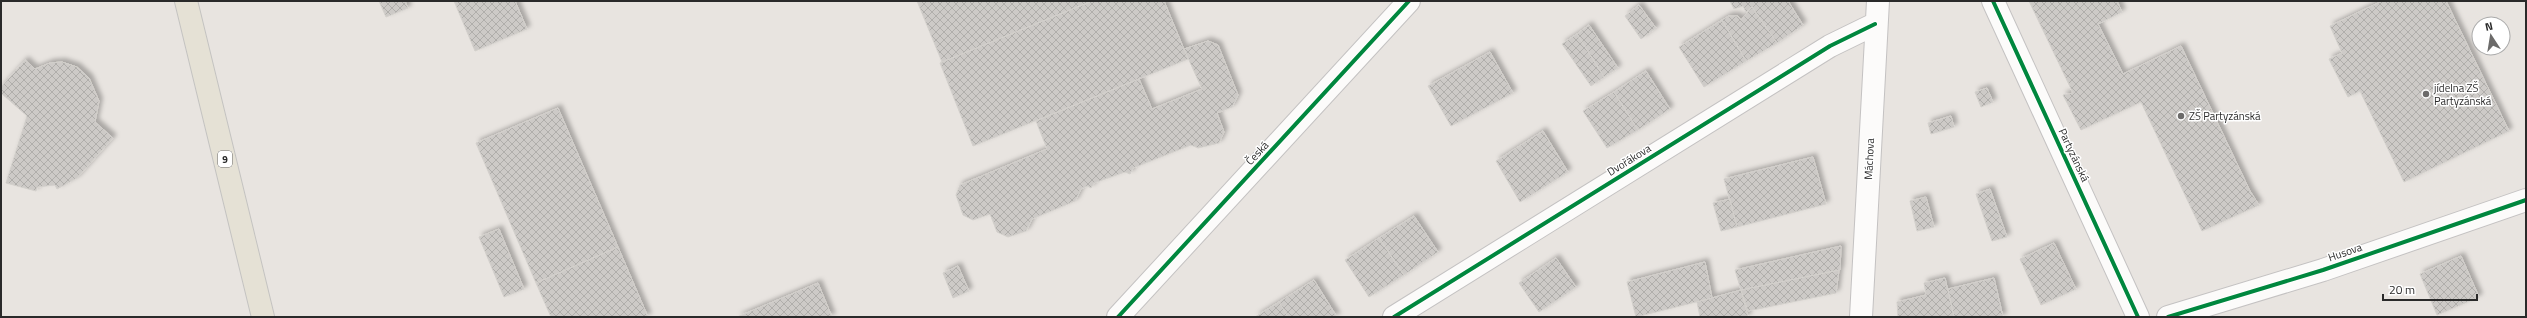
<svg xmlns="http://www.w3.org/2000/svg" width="2527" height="318" viewBox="0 0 2527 318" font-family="'Titillium Web',sans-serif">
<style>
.building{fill:url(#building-cross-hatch);stroke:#d3d0cc;filter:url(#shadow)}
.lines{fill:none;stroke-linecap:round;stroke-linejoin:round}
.minor-casing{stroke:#c4c2c2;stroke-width:24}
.major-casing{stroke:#c4c3c1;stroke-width:24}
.minor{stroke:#fcfbfa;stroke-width:22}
.major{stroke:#e5e1d5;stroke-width:22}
.cycleway-casing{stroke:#fff;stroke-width:6}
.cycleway{stroke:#00873e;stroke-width:4}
.poi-dot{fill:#6c6b6a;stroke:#fff;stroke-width:1.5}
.labels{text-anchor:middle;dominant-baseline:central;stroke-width:3;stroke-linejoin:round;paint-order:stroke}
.shield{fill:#fff;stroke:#6a6a6a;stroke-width:1}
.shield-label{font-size:10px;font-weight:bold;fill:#2a2a2a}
.poi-label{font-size:11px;fill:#2a2a2a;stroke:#fff;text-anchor:start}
.street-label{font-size:11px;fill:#2a2a2a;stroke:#fff}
</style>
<defs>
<pattern id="building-cross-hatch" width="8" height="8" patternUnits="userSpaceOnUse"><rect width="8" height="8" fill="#cdcac7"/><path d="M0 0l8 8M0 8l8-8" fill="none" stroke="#b0aeab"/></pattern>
<filter id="shadow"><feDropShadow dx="3.5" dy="-3.5" stdDeviation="2" flood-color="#0004"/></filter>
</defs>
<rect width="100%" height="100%" fill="#e8e4e0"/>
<!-- building -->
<path class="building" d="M379,1H405L408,8L386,17Z
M454,1H515L527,29L475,51Z
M917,1H1092L942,62Z
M1092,1H1164L1188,59L973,146L940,63Z
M1730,1H1788L1803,25L1777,43L1752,7L1746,12L1743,6L1734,9Z
M2029,1H2117L2122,12L2098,24L2123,74L2181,46L2250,191L2259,205L2202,231L2141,102L2081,130L2063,95L2073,93Z
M2382,1H2446L2509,131L2404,182L2360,91L2348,97L2329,59L2342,53L2330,26Z
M1639,5L1656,28L1641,39L1625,16Z
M1752,7L1777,43L1746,61L1722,20L1729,16H1738L1741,20Z
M1722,20L1746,61L1704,87L1679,47Z
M1589,25L1618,68L1604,77L1577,34Z
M1577,34L1604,77L1591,86L1562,44Z
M1208,41L1218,45L1238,95L1232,107L1217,113L1224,132L1219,143L1198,148L1191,145L1133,168L1130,174L1125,172L1094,183L1091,188L1087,186L1081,189L1075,201L1032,219L1026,231L1008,237L997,232L990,214L973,220L963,215L956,195L960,185L1047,149L1036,121L1139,79L1152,109L1202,89L1184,49Z
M1490,52L1513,93L1451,126L1428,86Z
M25,60L35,69L50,63L62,62L77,67L89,78L99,101L95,122L113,138L77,178L57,189L55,185L37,187L36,191L6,183L27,116L1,93V87Z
M1646,71L1670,109L1638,130L1614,92Z
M1987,88L1993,102L1981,107L1975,92Z
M1614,92L1638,130L1607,148L1583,111Z
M558,108L618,247L536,283L476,143Z
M1951,116L1954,127L1931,134L1928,123Z
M1543,131L1568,172L1520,202L1496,161Z
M1813,157L1826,204L1737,227L1724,179Z
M1990,189L2007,237L1992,241L1976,194Z
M1926,197L1934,227L1917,231L1910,201Z
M1730,199L1737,227L1721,231L1713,203Z
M1414,216L1438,252L1404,275L1379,238Z
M499,229L524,289L504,297L479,237Z
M1379,238L1404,275L1369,297L1345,260Z
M2054,243L2076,289L2041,305L2020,259Z
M1841,246L1840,270L1741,290L1735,270Z
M618,247L648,317H551L536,283Z
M2461,256L2479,297L2437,315L2420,274Z
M1556,258L1576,287L1539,312L1519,283Z
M1705,262L1712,298L1636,317L1627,282Z
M958,266L969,291L953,298L943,273Z
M1839,270L1836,293L1748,311L1741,290Z
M1945,278L1954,317H1898L1897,302L1926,295L1924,283Z
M1994,278L2003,317H1954L1948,289Z
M1314,280L1337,317H1288L1279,302Z
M818,283L832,317H737Z
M1741,290L1748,317H1700L1697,302Z
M1279,302L1288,317H1255Z"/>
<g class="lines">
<!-- minor casing -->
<g class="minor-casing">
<path id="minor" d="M1993,1L2138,317
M1118,317L1409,1
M1394,317L1830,46L1875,24
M1861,317L1878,1
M2168,317L2323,270L2526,200"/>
</g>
<!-- major casing -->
<g class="major-casing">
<path id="major" d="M186,1L263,317"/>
</g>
<!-- minor -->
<use href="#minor" class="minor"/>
<!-- major -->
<use href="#major" class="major"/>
<!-- cycleway casing -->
<g class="cycleway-casing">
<path id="cycleway" d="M1993,1L2138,317
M1118,317L1409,1
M1394,317L1830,46L1875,24
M2168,317L2323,270L2526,200"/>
</g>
<!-- cycleway -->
<use href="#cycleway" class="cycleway"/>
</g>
<!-- markers -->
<g class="poi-dot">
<circle cx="2426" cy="94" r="4"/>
<circle cx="2181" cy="116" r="4"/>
</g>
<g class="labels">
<!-- shield labels -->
<rect class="shield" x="218" y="151" width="14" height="16" rx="3"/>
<g class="shield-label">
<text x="225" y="159">9</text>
</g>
<!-- poi labels -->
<g class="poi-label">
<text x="2434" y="88">jídelna ZŠ<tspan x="2434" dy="13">Partyzánská</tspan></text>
<text x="2189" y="116">ZŠ Partyzánská</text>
</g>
<!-- street labels -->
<g class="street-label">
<text transform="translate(1257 153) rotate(-47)">Česká</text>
<text transform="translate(2074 155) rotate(65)">Partyzánská</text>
<text transform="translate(1869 159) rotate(-87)">Máchova</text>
<text transform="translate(1629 160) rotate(-32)">Dvořákova</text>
<text transform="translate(2345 252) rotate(-19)">Husova</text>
</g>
</g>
<!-- border -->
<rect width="2527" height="318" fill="none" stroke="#2a2a2a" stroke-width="4"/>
<!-- north arrow -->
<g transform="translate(2491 36) rotate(348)"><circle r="19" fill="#ffffff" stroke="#aaaaaa"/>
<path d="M0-3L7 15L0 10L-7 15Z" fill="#6c6b6a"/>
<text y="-6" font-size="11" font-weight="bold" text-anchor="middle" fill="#2a2a2a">N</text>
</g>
<!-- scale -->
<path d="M2383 294v6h94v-6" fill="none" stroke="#2a2a2a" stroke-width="2"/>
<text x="2389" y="294" font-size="12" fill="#2a2a2a" stroke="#ffffff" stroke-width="3" paint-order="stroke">20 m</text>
</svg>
